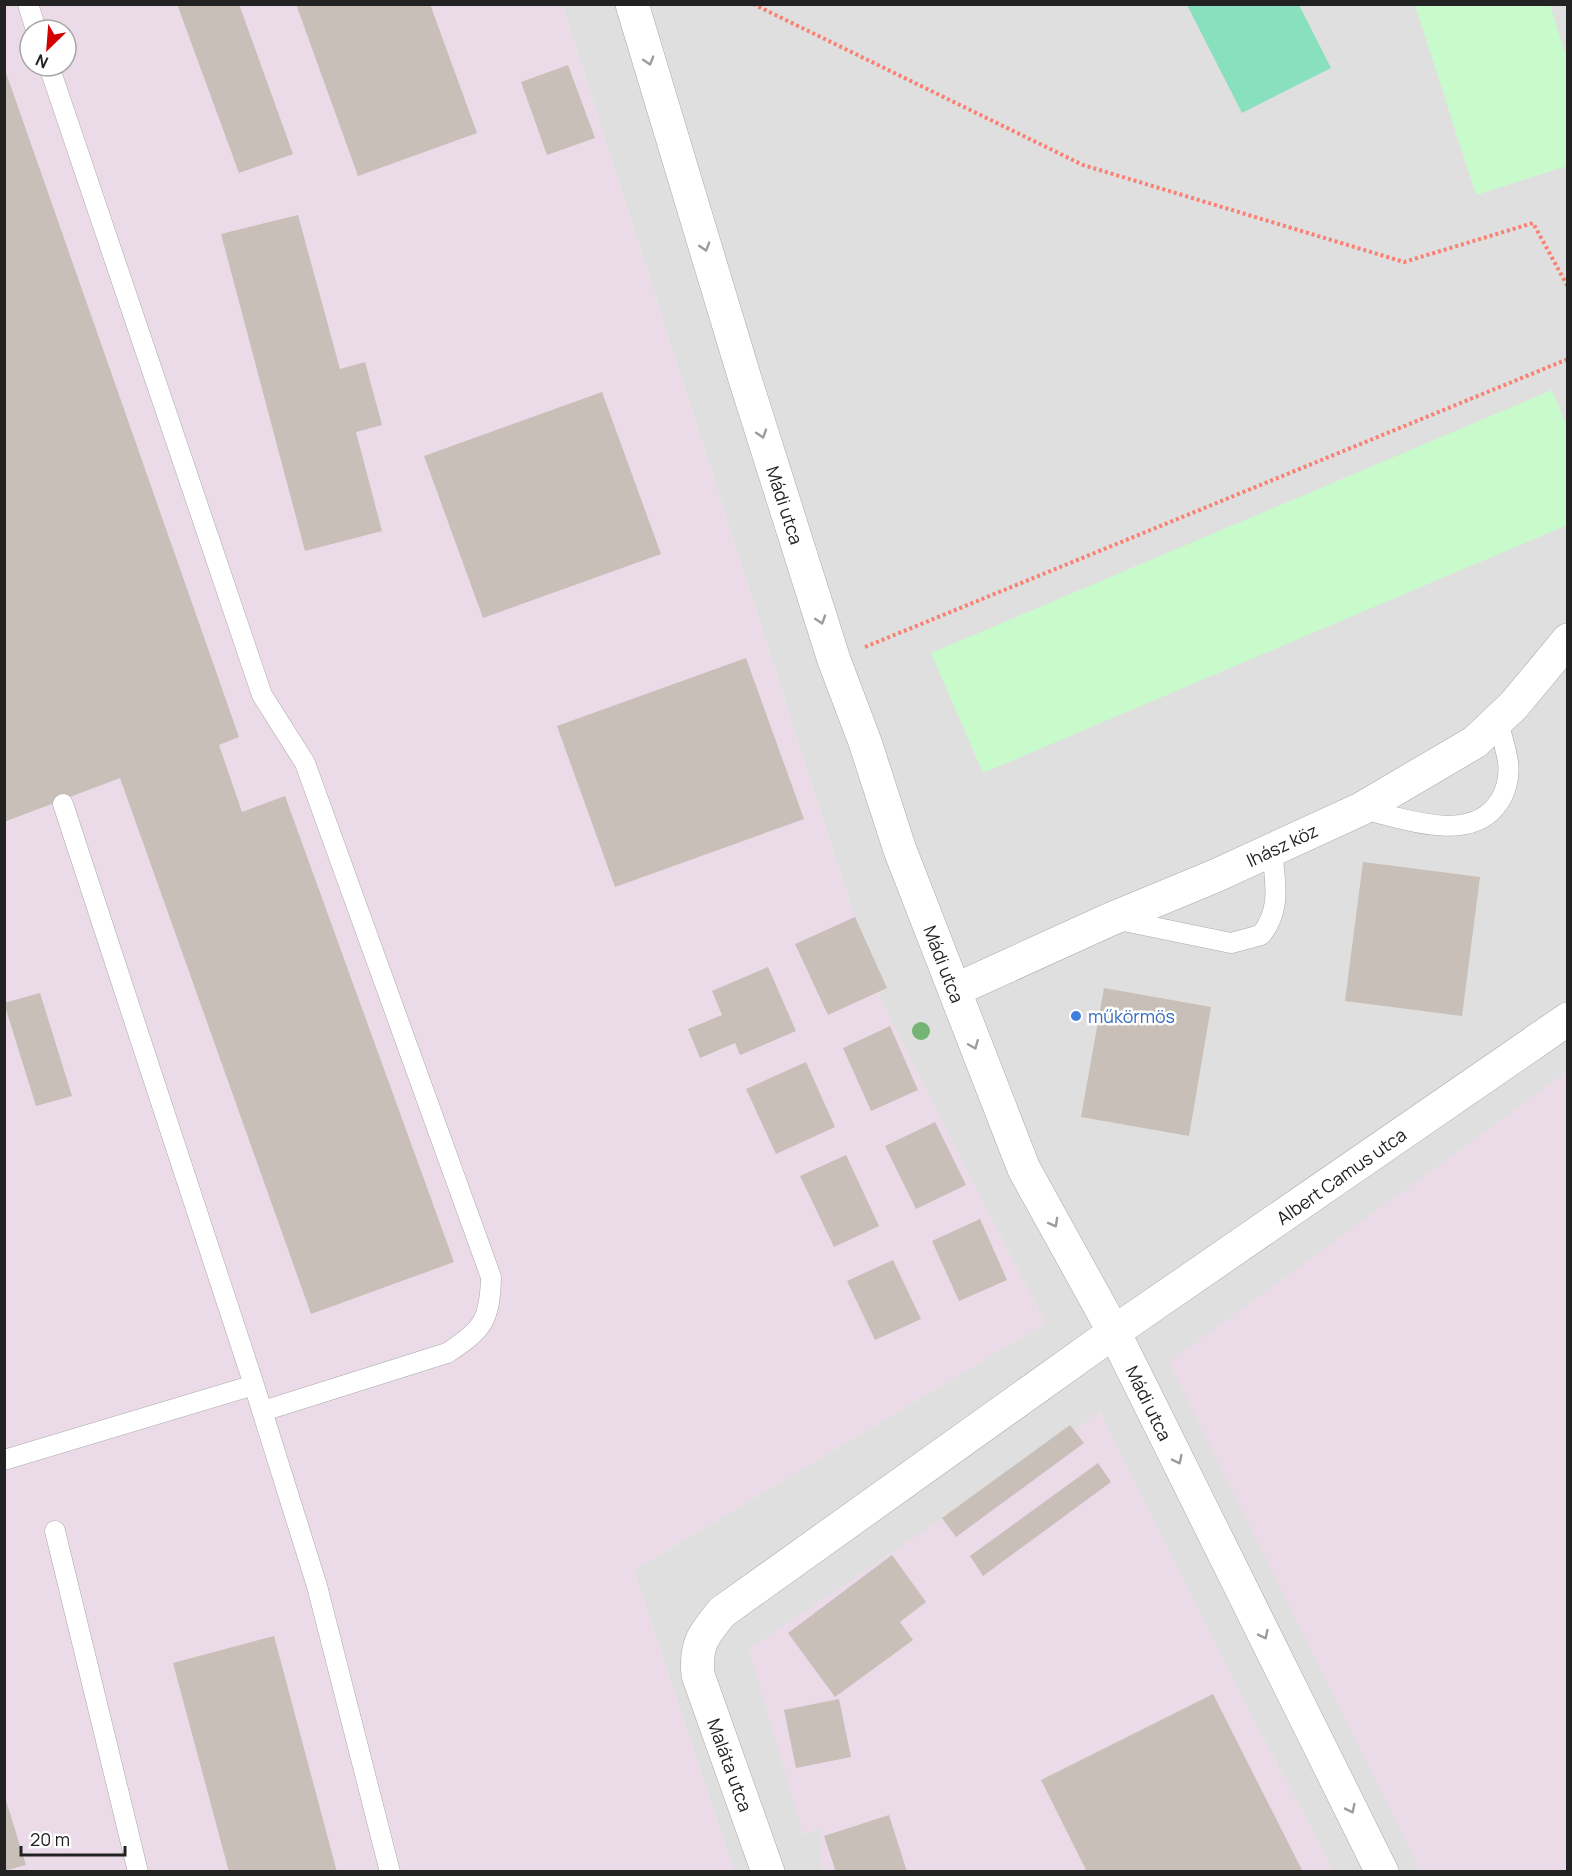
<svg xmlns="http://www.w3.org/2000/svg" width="1572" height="1876" viewBox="0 0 1572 1876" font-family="Manrope,sans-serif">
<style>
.residential{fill:#e0dfdf}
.industrial{fill:#ebdbe8;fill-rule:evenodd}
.park{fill:#c8facc}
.pitch{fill:#88e0be}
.building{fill:#c7bfb8}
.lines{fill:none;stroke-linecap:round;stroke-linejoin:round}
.lane-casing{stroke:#a9a9a9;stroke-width:21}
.street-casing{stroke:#a9a9a9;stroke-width:34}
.path{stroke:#fa8072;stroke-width:4;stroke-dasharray:3 3;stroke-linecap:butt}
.lane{stroke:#fff;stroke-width:20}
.street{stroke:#fff;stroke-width:33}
.tree{fill:#74b475}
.oneway{stroke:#9c9c9c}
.shop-dot{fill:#3f7fe0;stroke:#fff;stroke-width:2}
.labels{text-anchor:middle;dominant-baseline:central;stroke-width:5;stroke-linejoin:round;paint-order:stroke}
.street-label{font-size:18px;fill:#222;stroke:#fff}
.shop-label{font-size:18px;fill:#366cbe;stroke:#fff;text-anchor:start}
</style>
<rect width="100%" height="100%" fill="#f2efe9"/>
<!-- residential -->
<path class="residential" d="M562,5H1567V1072L1170,1362L1421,1871H1333L1230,1674L1100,1412L804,1834L821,1828L822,1871H734L634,1570L1045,1323L882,1004Z"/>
<!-- industrial -->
<path class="industrial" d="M5,5H562L882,1004L1045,1323L634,1570L734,1871L5,1872ZM30,30H66V66H30Z
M1567,1072V1871H1421L1169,1362Z
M1100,1412L1230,1674L1333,1871H822L821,1828L803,1834L749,1649Z"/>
<!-- park -->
<path class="park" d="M1415,5H1550L1567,59V166L1476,195Z
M1552,390L1567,427V525L983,773L931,653Z"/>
<!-- pitch -->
<path class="pitch" d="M1187,5H1299L1331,68L1242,113Z"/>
<!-- building -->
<path class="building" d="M177,4H239L293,154L239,173Z
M296,4H430L477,133L358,176Z
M568,65L595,138L547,155L521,82Z
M4,67L239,737L219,745L242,812L285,796L454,1262L311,1314L120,778L4,822Z
M298,215L340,369L365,362L382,425L356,432L382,531L305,551L221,234Z
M602,392L661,554L483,618L424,456Z
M746,658L804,819L615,887L557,726Z
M1363,862L1480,877L1462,1016L1345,1001Z
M855,917L887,988L828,1015L795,944Z
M768,967L796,1031L740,1055L735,1043L700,1058L688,1029L722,1015L712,991Z
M1104,988L1211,1007L1189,1136L1081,1117Z
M40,993L72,1096L36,1106L4,1003Z
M890,1026L918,1090L871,1111L843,1048Z
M806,1062L835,1127L776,1154L746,1089Z
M935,1122L966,1185L916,1209L885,1146Z
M846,1155L879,1226L834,1247L800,1176Z
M980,1219L1007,1280L959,1301L932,1241Z
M893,1260L921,1319L875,1340L847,1281Z
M1070,1425L1084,1443L956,1537L942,1518Z
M1098,1463L1111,1482L983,1576L970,1556Z
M892,1555L926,1602L900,1622L913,1640L835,1697L788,1633Z
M274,1636L337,1872H229L173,1663Z
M1213,1694L1303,1872H1087L1041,1780Z
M839,1699L851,1757L796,1768L784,1710Z
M4,1794L26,1865L4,1871Z
M889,1815L907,1872H836L824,1836Z"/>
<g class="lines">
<!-- lane casing -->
<g class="lane-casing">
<path id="lane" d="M28,4L36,30
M49,66L262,695L305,763L491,1277C490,1320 483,1330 447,1353L263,1411
M63,804L254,1385L317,1586L390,1872
M1361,809C1401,817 1466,844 1496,806C1506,794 1510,777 1508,762C1506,748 1501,734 1498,721
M1114,919L1231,943L1261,935C1282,909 1275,882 1272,850
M4,1460L254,1385
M55,1531L138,1872"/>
</g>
<!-- street casing -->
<g class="street-casing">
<path id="street" d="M632,4L745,379L834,660L865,742L900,850L1024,1169L1114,1332L1382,1872
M955,990L1111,919L1215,876L1361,809L1475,742L1514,705L1568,640
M768,1872L698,1675C695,1645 703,1635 722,1612L1114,1332L1568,1019"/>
</g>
<!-- path -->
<path class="path" d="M753,4L1083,165L1404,262L1533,223L1568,287
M865,647L1568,359"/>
<!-- lane -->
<use href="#lane" class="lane"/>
<!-- street -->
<use href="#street" class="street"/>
</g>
<!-- trees -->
<circle class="tree" cx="921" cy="1031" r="9"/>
<!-- one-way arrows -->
<defs><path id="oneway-chevron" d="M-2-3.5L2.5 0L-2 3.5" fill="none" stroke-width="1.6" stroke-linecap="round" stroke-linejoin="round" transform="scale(1.5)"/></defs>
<g class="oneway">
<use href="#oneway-chevron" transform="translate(649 61) rotate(73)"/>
<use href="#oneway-chevron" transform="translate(705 247) rotate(73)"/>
<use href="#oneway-chevron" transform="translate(762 434) rotate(72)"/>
<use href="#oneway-chevron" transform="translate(821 620) rotate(72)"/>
<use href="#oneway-chevron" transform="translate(974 1045) rotate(68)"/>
<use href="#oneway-chevron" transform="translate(1054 1223) rotate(61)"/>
<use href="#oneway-chevron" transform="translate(1178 1460) rotate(64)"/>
<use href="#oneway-chevron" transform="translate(1264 1635) rotate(64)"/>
<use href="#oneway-chevron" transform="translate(1351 1809) rotate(64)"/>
</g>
<!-- markers -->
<circle class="shop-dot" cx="1076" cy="1016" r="6"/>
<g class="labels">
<!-- street labels -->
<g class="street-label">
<text transform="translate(785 505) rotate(72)">Mádi utca</text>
<text transform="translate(1282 845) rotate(-25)">Ihász köz</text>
<text transform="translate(944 964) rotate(69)">Mádi utca</text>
<text transform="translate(1341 1176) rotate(-35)">Albert Camus utca</text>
<text transform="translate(1149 1403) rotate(64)">Mádi utca</text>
<text transform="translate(730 1765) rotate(70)">Maláta utca</text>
</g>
<!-- shop labels -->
<g class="shop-label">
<text x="1088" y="1016">műkörmös</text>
</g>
</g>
<!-- border -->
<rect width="1572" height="1876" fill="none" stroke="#222222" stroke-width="12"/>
<!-- north arrow -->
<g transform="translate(48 48) rotate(205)"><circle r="28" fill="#ffffff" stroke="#a7a7a7" stroke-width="1.5"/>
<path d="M0-4.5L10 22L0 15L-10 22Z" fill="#d40000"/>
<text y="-9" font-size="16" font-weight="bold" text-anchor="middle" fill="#222222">N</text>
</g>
<!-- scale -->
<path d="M21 1846v9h104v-9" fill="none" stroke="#222222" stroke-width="3"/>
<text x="30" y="1846" font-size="18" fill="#222222" stroke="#ffffff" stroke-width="4.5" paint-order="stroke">20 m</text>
</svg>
